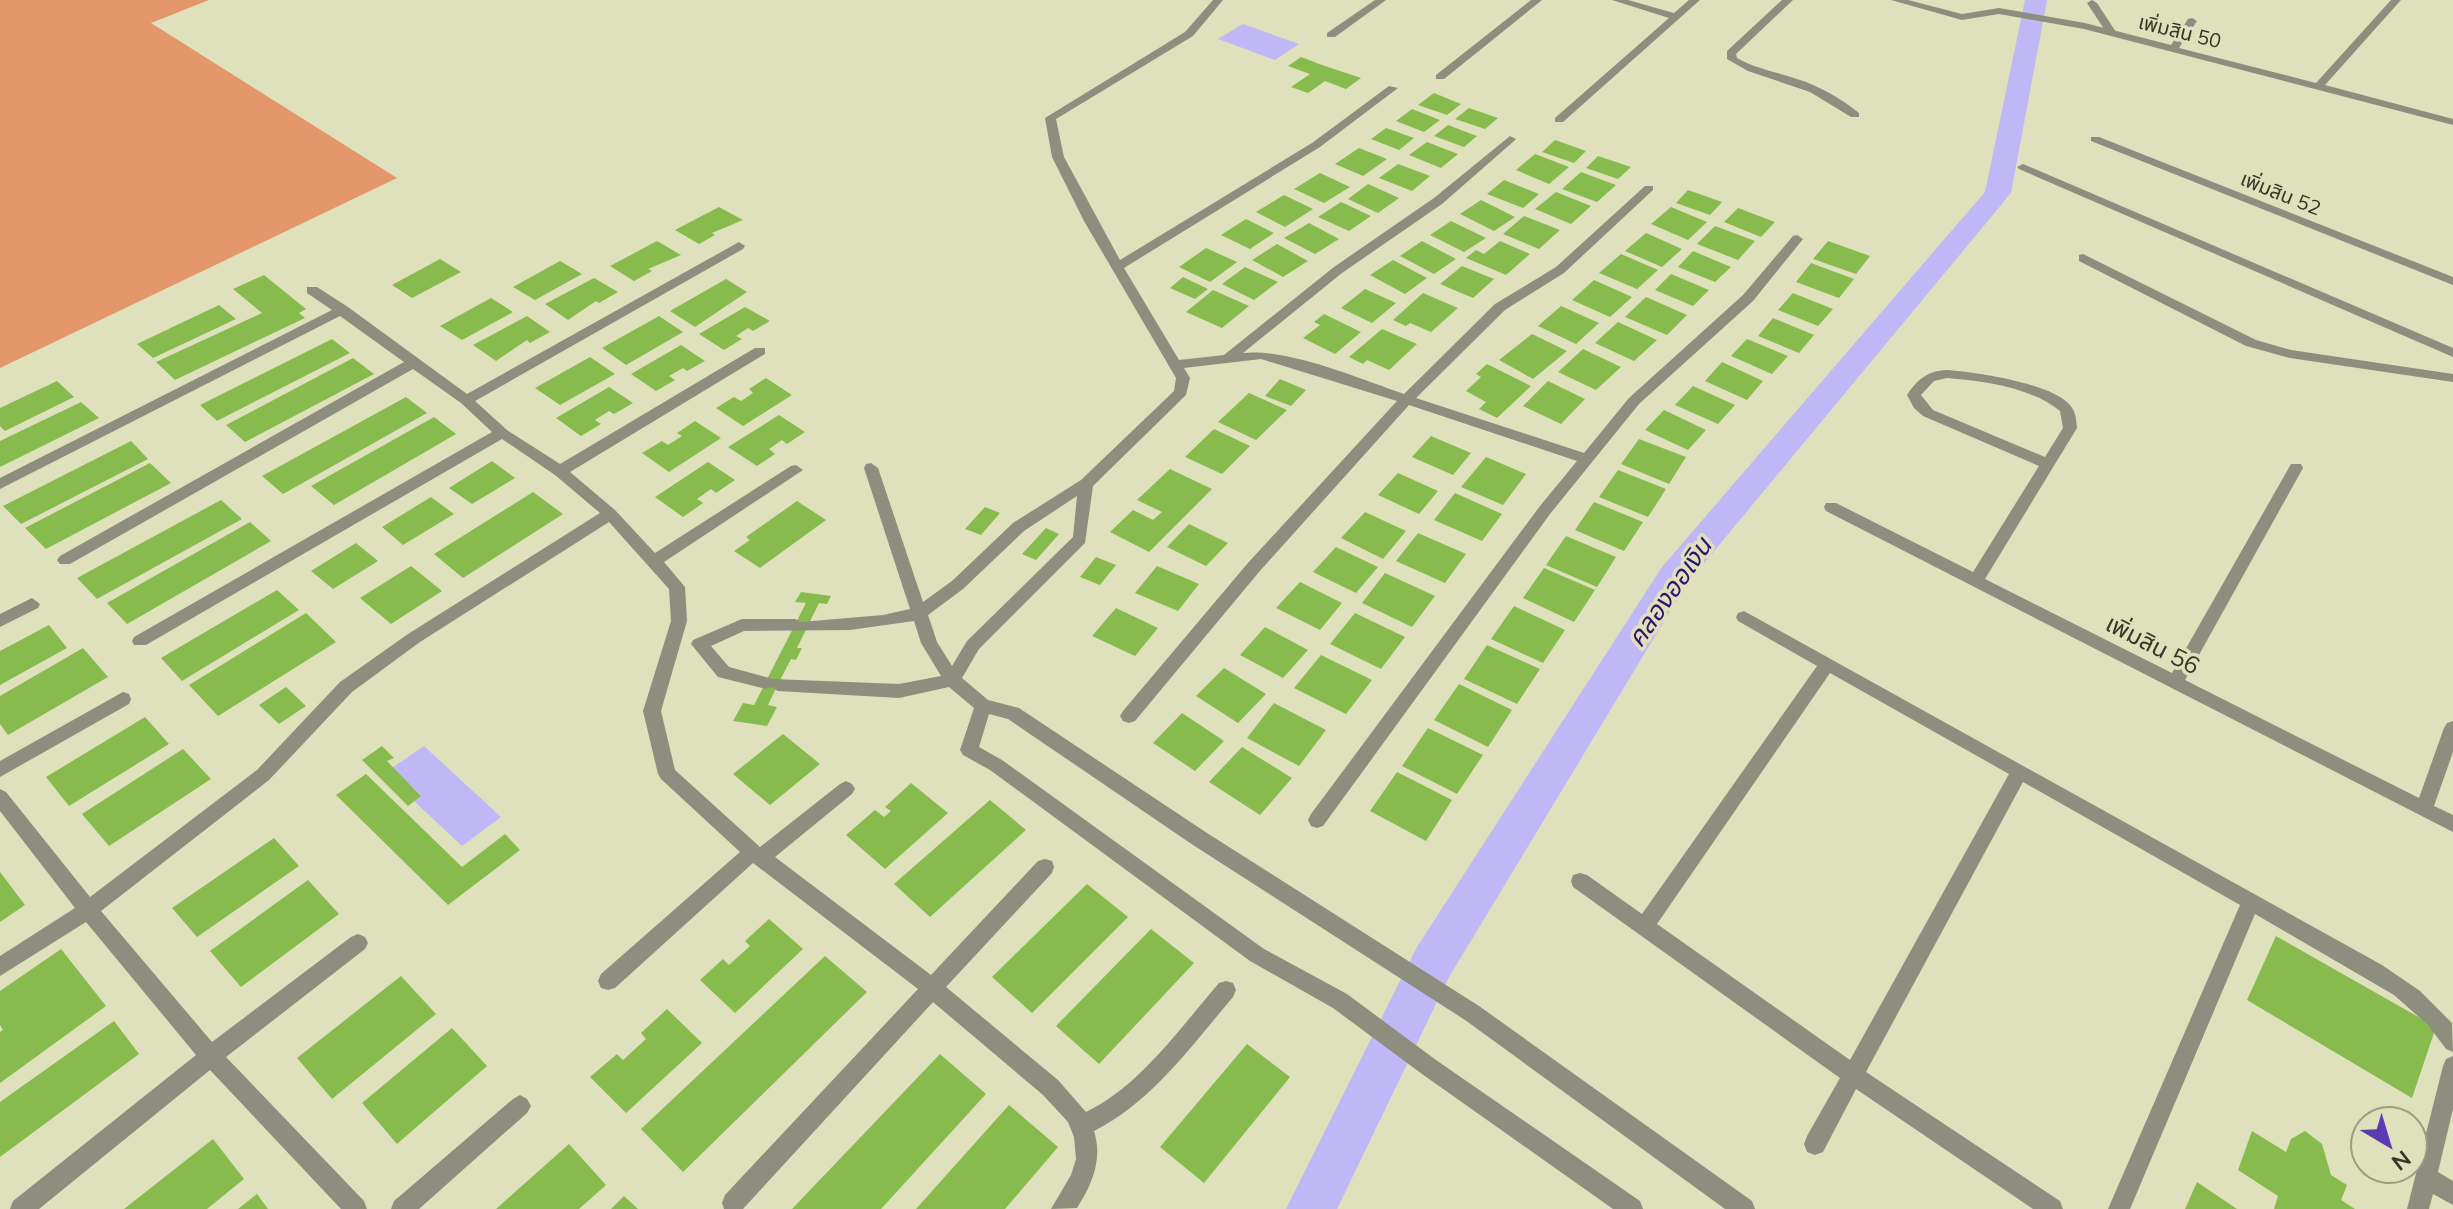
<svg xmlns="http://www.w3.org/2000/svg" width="2453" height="1209" viewBox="0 0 2453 1209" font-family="Mulish,'Noto Sans Thai',sans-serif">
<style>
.green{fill:#e4976a}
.water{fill:#c0b7f7}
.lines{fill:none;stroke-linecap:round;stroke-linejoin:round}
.canal{fill:#c0b7f7;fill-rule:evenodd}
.building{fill:#88bb4e}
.lane{fill:#8d8e7e;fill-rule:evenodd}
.street{fill:#8d8e7e;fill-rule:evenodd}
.labels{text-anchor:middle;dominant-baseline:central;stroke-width:7;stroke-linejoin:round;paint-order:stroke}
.far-street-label{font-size:20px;fill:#353627;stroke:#dee1bb}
.street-label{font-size:24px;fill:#353627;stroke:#dee1bb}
.water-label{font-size:26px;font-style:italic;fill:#32136f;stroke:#dee1bb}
</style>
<rect width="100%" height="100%" fill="#dee1bb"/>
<!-- green -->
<path class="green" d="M0,0H209L151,23L397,178L0,368Z"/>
<!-- water -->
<path class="water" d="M1243,24L1299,44L1275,60L1218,39Z
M424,746L501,817L462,846L414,801L421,795L392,768Z"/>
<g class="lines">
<!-- canal -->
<path class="canal" d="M2025,0H2047L2011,193L1686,585L1449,977L1337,1209H1286L1417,947L1662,567L1985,192Z"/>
</g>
<!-- building -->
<path class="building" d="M1301,57L1322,65L1361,78L1346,89L1325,81L1308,93L1291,87L1310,74L1288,66Z
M1434,93L1461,104L1447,115L1418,105Z
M1469,108L1498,118L1485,129L1455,119Z
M1412,109L1440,120L1424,132L1396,121Z
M1448,125L1477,136L1464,147L1434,136Z
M1386,128L1414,138L1399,150L1371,139Z
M1555,140L1586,151L1574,163L1542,152Z
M1427,142L1458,154L1441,168L1409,155Z
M1359,148L1387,159L1363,176L1335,164Z
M1535,154L1569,167L1549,184L1516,170Z
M1598,156L1631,167L1618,179L1586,168Z
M1398,164L1430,176L1412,191L1379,178Z
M1581,172L1616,185L1597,202L1562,189Z
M1320,173L1350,187L1324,203L1294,189Z
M1504,180L1539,194L1523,208L1487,194Z
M1368,184L1399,198L1378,213L1348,199Z
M1688,190L1722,202L1710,215L1676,203Z
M1556,192L1591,206L1571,224L1535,209Z
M1284,195L1313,209L1285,227L1256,212Z
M1481,200L1515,217L1494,231L1460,214Z
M1341,202L1371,216L1349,231L1318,217Z
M719,207L743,220L712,233L715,235L699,244L675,230Z
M1671,207L1707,222L1688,240L1651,224Z
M1738,208L1775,222L1761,237L1724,222Z
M1524,216L1560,230L1539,249L1503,234Z
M1246,219L1274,233L1250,249L1221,235Z
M1451,221L1486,238L1464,252L1430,235Z
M1309,223L1339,239L1315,254L1284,238Z
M1715,226L1755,241L1738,260L1697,244Z
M1646,233L1682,249L1662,267L1625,251Z
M657,241L681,255L648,269L652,271L634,281L610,266Z
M1422,241L1456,259L1434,274L1400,256Z
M1500,241L1530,254L1506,275L1466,258L1476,250L1484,254Z
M1828,241L1870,256L1856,274L1813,259Z
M1277,244L1308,261L1283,277L1252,260Z
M1206,248L1237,262L1210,282L1179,267Z
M1693,251L1731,267L1715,282L1678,267Z
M1621,254L1658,270L1637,289L1599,273Z
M440,259L461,272L412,298L392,285Z
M1393,260L1427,278L1405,294L1370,275Z
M560,261L582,274L535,300L513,287Z
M1811,263L1854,279L1839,298L1796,282Z
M1462,266L1494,279L1473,298L1440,284Z
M1245,267L1278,282L1254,300L1222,284Z
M1671,274L1709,290L1693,306L1655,290Z
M264,275L306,309L299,313L305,318L175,380L156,362L262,313L233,289Z
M1183,277L1208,289L1195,299L1170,288Z
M594,278L618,292L599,303L596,301L568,320L545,304Z
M726,279L747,292L695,327L670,311Z
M1594,280L1632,297L1610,317L1572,300Z
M1365,289L1396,303L1372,323L1341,308Z
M1213,290L1249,306L1222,328L1186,312Z
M1423,293L1458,308L1431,332L1410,323L1406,326L1393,320Z
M1793,293L1833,309L1818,326L1778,310Z
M1646,297L1687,315L1667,335L1625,317Z
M491,298L513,312L462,340L440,326Z
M219,305L236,319L153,358L137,344Z
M1561,306L1599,323L1576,344L1538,326Z
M745,307L770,321L753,331L748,328L736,336L742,339L724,350L699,334Z
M1324,314L1361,332L1335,354L1303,338L1320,325L1314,322Z
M527,316L550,332L530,343L527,340L496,361L473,345Z
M659,316L683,332L626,365L602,348Z
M1773,318L1814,335L1799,353L1758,336Z
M1618,322L1657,340L1634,361L1595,343Z
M1382,329L1417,344L1389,370L1367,360L1363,364L1349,357Z
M1532,334L1567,351L1533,379L1499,360Z
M332,339L350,353L217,421L200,405Z
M1747,339L1788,356L1772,374L1731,356Z
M681,345L705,361L687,371L683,368L669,376L675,380L656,391L631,374Z
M1583,349L1621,367L1596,390L1558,372Z
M590,357L615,374L560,405L535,388Z
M353,358L374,374L245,442L226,425Z
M1722,362L1763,381L1747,400L1705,381Z
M1487,364L1531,386L1497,418L1479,409L1486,402L1466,391L1481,377L1476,374Z
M766,378L792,395L743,426L716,408L734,397L741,401L753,393L749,389Z
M1280,379L1306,390L1291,406L1265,396Z
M57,381L74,397L5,431L0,426V408Z
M1548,381L1585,399L1561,424L1523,406Z
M1693,386L1735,405L1718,424L1675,405Z
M609,387L633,403L614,414L609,411L595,420L601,424L581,436L556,418Z
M1249,393L1287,410L1256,440L1218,422Z
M406,397L427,413L283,494L262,476Z
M81,402L99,418L0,467V441Z
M1664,410L1706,430L1688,450L1645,430Z
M779,415L805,432L787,444L782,440L769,449L775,454L757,466L728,447Z
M434,417L456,434L334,505L311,486Z
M695,421L721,438L669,472L642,453L662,441L668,445L682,436L677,433Z
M1214,429L1250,446L1222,474L1185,457Z
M1431,436L1471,453L1453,475L1412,457Z
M1639,439L1686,457L1669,484L1621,464Z
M131,441L148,459L21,524L3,506Z
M1486,457L1526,474L1503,505L1461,487Z
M492,461L515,478L472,504L449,488Z
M708,462L735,480L716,493L711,489L697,499L703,503L683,517L655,497Z
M150,463L171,483L46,549L25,528Z
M1170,469L1212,489L1149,552L1110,532L1133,510L1153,520L1162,512L1137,500Z
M1618,470L1666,489L1648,517L1599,497Z
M1398,473L1438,491L1419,514L1378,495Z
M533,492L563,514L463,578L434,554Z
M1455,493L1502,514L1482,541L1434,520Z
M431,497L454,514L403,545L382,527Z
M221,500L242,519L97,599L77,578Z
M797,501L826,520L760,568L734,551L750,540L746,537Z
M1594,502L1643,522L1624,551L1575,530Z
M985,507L1000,513L981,535L965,529Z
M1365,512L1406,531L1383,559L1341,538Z
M250,522L271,541L127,624L107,603Z
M1189,524L1228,543L1206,566L1167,547Z
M1046,528L1059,534L1036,560L1022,554Z
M1418,533L1466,554L1445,583L1396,561Z
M1566,536L1616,557L1597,587L1546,565Z
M356,543L378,561L333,589L311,571Z
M1336,547L1378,567L1356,593L1313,572Z
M1096,557L1116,565L1100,585L1080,577Z
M411,566L442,591L391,624L360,598Z
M1157,566L1199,584L1178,611L1135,593Z
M1544,568L1595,590L1574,622L1523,598Z
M1385,573L1435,596L1412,627L1362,603Z
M1300,582L1342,603L1320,630L1276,608Z
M277,590L299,610L182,681L161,658Z
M801,592L831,596L827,604L819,603L797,648H802L796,660L791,659L778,684L768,705L777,707L767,726L733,721L743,703L754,705L806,603L795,602Z
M1514,606L1565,630L1543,663L1491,639Z
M1116,608L1158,628L1135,656L1092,636Z
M306,613L336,642L218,716L189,685Z
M1355,613L1405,637L1381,669L1330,644Z
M49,625L67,648L0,685V651Z
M1265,627L1308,650L1283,678L1240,655Z
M1487,645L1540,669L1517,704L1464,679Z
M83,648L108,677L8,735L0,724V696Z
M1321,655L1372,680L1346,714L1294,688Z
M1224,668L1266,694L1238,723L1196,696Z
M1459,684L1512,710L1488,747L1434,720Z
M286,687L306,706L279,724L259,705Z
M1274,703L1326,730L1299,766L1247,738Z
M1182,713L1224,741L1195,771L1153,743Z
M145,717L169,744L69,806L46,777Z
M1428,728L1483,755L1457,794L1402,766Z
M783,734L820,764L770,805L733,774Z
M382,746L394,758L387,761L421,796L408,806L362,760Z
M1242,747L1292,778L1260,815L1209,782Z
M183,749L211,779L109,846L82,814Z
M1397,772L1452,800L1426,841L1370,811Z
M366,774L462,867L505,834L520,850L448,905L336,795Z
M911,783L948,813L885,869L846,835L875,810L884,817L891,811L885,807Z
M990,800L1026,830L930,917L894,884Z
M274,838L299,866L197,937L172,908Z
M0,872L25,905L0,922Z
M308,880L339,914L241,987L210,951Z
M1087,884L1128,917L1032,1013L992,977Z
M769,919L803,949L735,1013L700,980L723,959L729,965L750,946L745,941Z
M1151,929L1194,963L1099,1064L1056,1026Z
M2276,936L2436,1027L2412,1098L2247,1000Z
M61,949L106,1006L0,1083V1032L3,1030L0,1025V991Z
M825,956L867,992L683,1172L641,1129Z
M401,976L436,1014L332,1099L297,1058Z
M667,1009L702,1043L626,1113L590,1077L617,1054L623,1060L646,1039L641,1033Z
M114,1021L139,1054L0,1157V1102Z
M452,1028L487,1066L397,1144L362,1103Z
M1247,1044L1290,1077L1204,1183L1160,1147Z
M940,1054L986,1094L881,1209H792Z
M1009,1105L1058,1147L1005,1209H916Z
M2252,1131L2286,1152L2291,1139L2305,1131L2322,1144L2331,1175L2347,1185L2341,1200L2355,1209H2274L2278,1196L2238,1170Z
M213,1139L244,1179L207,1209H124Z
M569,1144L606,1185L579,1209H496Z
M2197,1182L2237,1209H2185Z
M257,1194L268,1209H238Z
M624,1196L638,1209H611Z"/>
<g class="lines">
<!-- lane -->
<path class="lane" d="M2092,0L2097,3L2116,32L2115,34L2106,32L2087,3Z
M2091,137H2099L2453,277V285L2091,141Z
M2023,164L2453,348V357L2019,169L2017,167Z"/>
<!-- street -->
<path class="street" d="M1213,0H1223L1193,36L1056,119L1064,157L1120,260L1312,143L1389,86L1398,88L1320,147L1124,268L1179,360L1224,355L1334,267L1434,198L1510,136L1516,139L1514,141L1442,204L1342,273L1243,353C1288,348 1360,379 1404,394L1495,304L1556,267L1645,186H1653V190L1564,273L1505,310L1416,398L1584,453L1629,398L1743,295L1793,236L1797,235L1803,239L1753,301L1639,404L1550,514L1323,826L1317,828L1311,826L1308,820L1311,814L1540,506L1577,461L1409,405L1259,572L1135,721L1129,723L1123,721L1120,716L1123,711L1247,564L1397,401L1261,359L1184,368L1190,378L1186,395L1093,486L1085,543L979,649L962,678L988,700L1019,708L1207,833L1479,1006L1752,1201L1755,1209H1725L1465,1020L1193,845L1008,719L989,714L979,747L1002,760L1264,949L1347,994L1436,1060L1640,1201L1643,1209H1613L1422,1074L1333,1008L1250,961L990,770L963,755L960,750L974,708L949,687L899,698L778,691L771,687L766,689L718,677L691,644L693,640L742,619H795L801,622L883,615L910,609L864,468L866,464L871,463L878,468L923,602L952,581L1013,523L1081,480L1174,391L1176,378L1084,221L1052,157L1045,118L1185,32ZM1077,496L1073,537L967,641L952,666L937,642L928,615L963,589L1024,531ZM914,621L921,643L941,676L899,684L773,679L729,667L711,646L744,631L850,630Z
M1375,0H1386L1335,37H1327V33Z
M1531,0H1542L1444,79H1436V75Z
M1612,0H1628L1674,13L1689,0H1700L1563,122H1555V118L1669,18Z
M1782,0H1793L1736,54L1737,58C1756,69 1777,72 1797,79C1820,86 1840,98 1859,113V117H1851L1810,92L1748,71L1727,59V51Z
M1891,0H1908L1962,14L1999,8L2085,23L2171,45L2188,19L2192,18L2197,21L2179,48L2316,83L2391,0H2401L2325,85L2453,119V125L2084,29L1999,14L1962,20Z
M739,242L745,246L743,249L475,401L507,430L560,464L755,348H765V354L570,472L615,510L655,553L791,466L796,465L803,470L664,562L685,587L687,621L661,711L675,770L760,847L840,784L846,781L852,784L855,789L852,794L775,857L931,975L1038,861L1045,859L1052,861L1054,867L1052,873L946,987L1058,1080L1086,1112C1140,1086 1180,1028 1219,983L1226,981L1233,983L1236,990L1233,997C1192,1045 1152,1102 1094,1131C1103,1159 1092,1185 1077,1208L1051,1209L1071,1175L1076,1159L1074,1137L1068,1122L1043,1095L933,1002L743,1209H724L722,1203L725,1195L918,989L753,863L615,988L608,990L601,988L598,981L601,974L740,852L661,779L658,774L643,711L671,621L669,589L609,522L420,642L352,692L269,780L101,911L212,1042L351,937L358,934L365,937L368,943L365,949L226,1057L364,1201L367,1209H341L210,1070L39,1209H10L13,1201L196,1055L86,922L0,976V956L75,908L0,811V789L6,792L90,897L257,770L340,682L408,634L600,513L555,475L502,439L146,645H134L132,641L134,637L492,432L461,403L413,369L70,564H60L57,560L60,556L404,362L340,316L0,489V478L332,310L307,293V287H317L348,307L467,394Z
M2083,254L2256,340L2291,350L2453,374V382L2290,358L2246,346L2079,261V255Z
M1947,370C1976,372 2049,383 2069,404C2076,411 2076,419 2077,428L1985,579L2172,673L2291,464H2301L2303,468L2185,680L2419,798L2444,728L2447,723L2453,721V752L2434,806L2453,815V832L1826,511L1824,507L1826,503H1836L1973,572L2039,466L1923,416L1914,408L1907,395C1918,379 1927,371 1947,370ZM1947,378C1983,381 2031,387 2060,411L2063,428L2045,457L1933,410L1921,395L1934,381Z
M32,598L40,604L38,608L0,627V614Z
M1744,611L2382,965L2420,991L2452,1023L2453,1052L2446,1049L2428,1025L2394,995L2255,914L2130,1209H2108L2240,905L2023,782L1866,1072L2060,1201L2063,1209H2033L1856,1089L1823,1152L1815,1155L1807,1152L1804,1144L1807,1136L1840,1078L1573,887L1571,881L1573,875L1580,873L1587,875L1642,914L1817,666L1738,621L1736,617L1738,613ZM1830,673L2009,774L1850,1060L1657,924Z
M123,692L129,694L131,699L129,704L0,777V761Z
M2453,1056V1109L2438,1172L2453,1181V1205L2433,1194L2429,1209H2407L2443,1066L2446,1059Z
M520,1095L527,1099L531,1106L527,1113L419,1209H391L394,1201L513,1099Z"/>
</g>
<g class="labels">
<!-- far-street labels -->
<g class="far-street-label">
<text transform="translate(2180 31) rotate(14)">เพิ่มสิน 50</text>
<text transform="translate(2281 193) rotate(22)">เพิ่มสิน 52</text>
</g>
<!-- street labels -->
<g class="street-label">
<text transform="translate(2153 644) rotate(27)">เพิ่มสิน 56</text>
</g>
<!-- water labels -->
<g class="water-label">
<text transform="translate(1669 592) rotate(-55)">คลองออเงิน</text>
</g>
</g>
<!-- north arrow -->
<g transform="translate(2389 1145) rotate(142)"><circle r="38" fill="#dee1bb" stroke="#9a9d80" stroke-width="2"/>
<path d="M0-6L14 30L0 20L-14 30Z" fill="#5c3ab2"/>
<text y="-12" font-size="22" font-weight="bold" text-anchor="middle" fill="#353627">N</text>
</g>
</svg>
